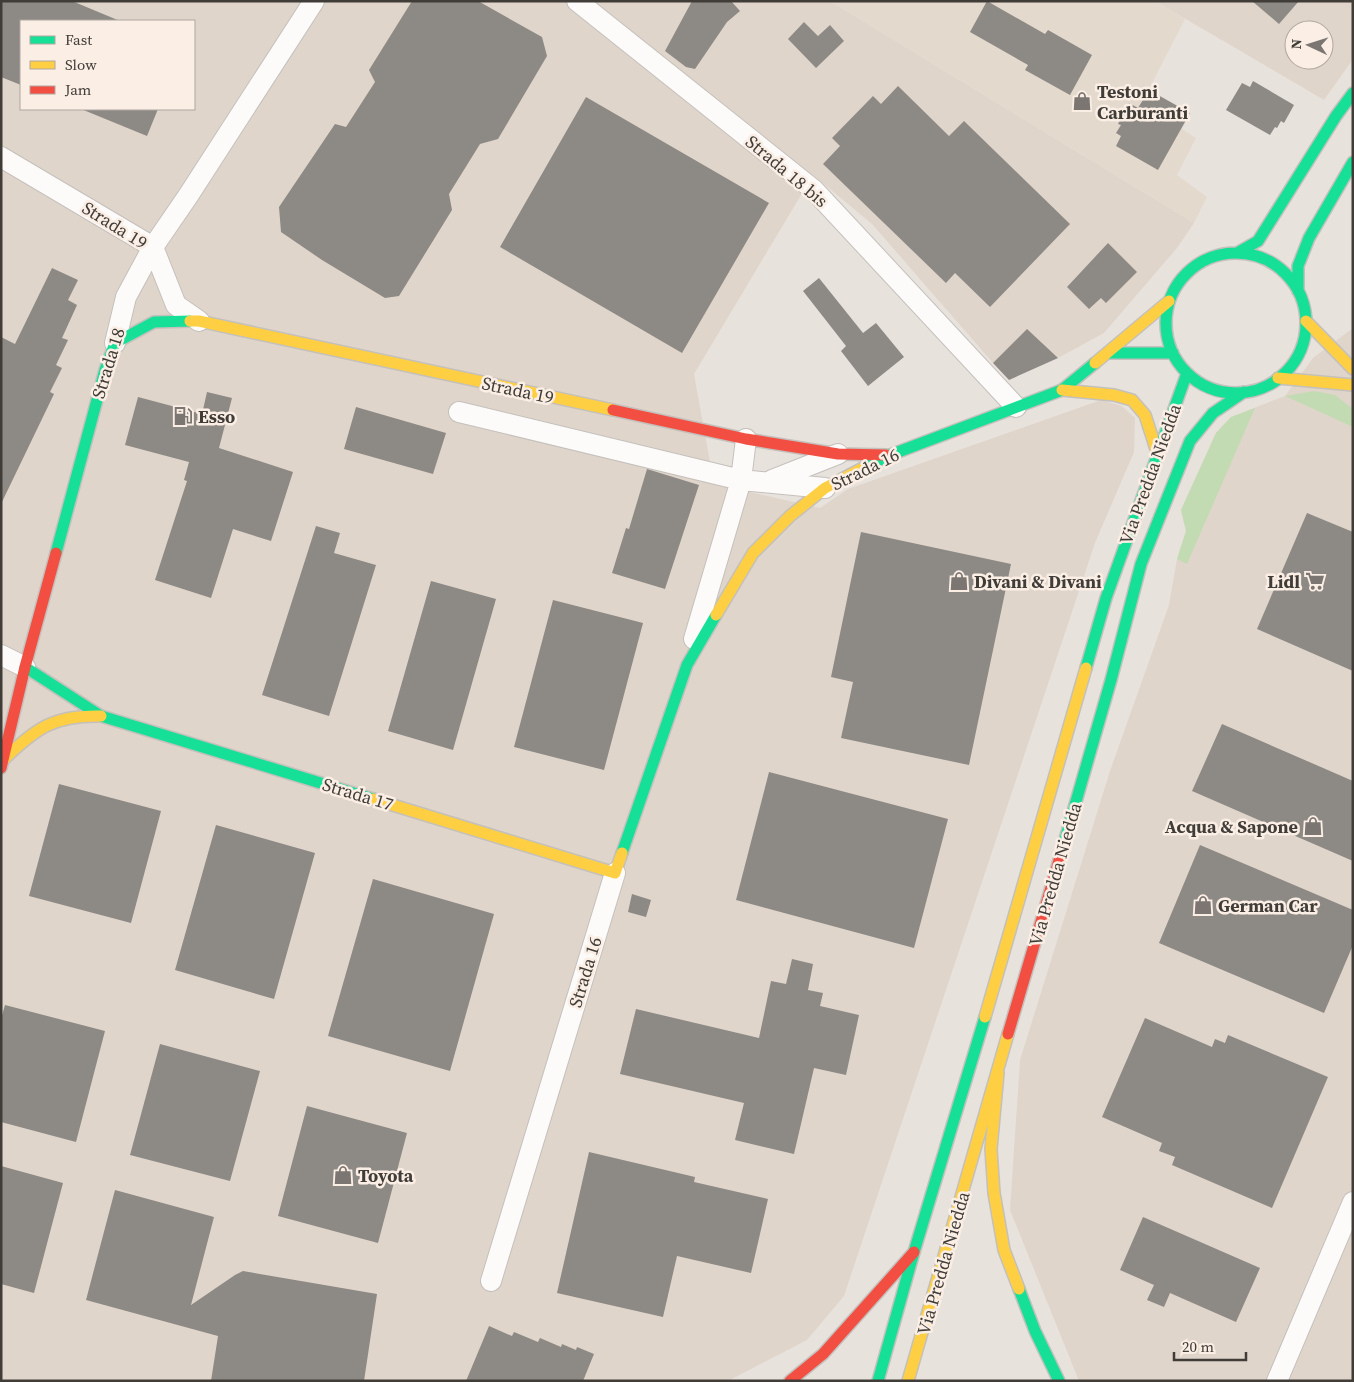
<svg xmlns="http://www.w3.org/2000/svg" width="1354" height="1382" viewBox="0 0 1354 1382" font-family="'Source Serif 4',serif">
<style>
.built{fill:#e0d5cb;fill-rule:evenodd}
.industrial{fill:#e4d9cd}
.green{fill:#c2dbb2}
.building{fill:#8d8985}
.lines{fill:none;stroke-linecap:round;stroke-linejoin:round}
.street-casing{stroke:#c4c0bc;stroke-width:22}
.fast-casing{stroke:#c4c0bc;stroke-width:14}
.slow-casing{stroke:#c4c0bc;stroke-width:14}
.jam-casing{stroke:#c4c0bc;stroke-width:14}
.street{stroke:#fcfbfa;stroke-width:20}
.fast{stroke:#16e098;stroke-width:11}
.slow{stroke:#ffcf43;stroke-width:11}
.jam{stroke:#f24e42;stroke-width:11}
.labels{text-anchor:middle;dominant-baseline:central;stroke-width:5;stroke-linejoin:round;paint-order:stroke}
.poi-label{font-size:18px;font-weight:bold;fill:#403c38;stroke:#faeee5;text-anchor:start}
.street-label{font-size:18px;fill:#403c38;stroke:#faeee5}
</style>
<rect width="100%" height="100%" fill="#e8e2dd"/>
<!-- built -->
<path class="built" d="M1,1H830L1194,223L1177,248L1104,333L1058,358L1012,378L993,363L872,224L813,175L694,374L714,484L820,508L848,489L1101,400L1122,406L1135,418L1134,452L1095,543L844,1296L807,1340L728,1381H1ZM21,21H194V109H21Z
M1155,1H1353V59L1324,100ZM1294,30H1324V60H1294Z
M1353,328V1381H1079L1010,1210L1020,1060L1110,771L1169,605L1177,559L1186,531L1181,510L1216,433L1231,417L1285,396L1313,358Z"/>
<!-- industrial -->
<path class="industrial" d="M830,1H1155L1185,19L1149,89L1190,113L1182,129L1196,138L1177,175L1207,197L1194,223Z"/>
<!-- green -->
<path class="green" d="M1314,391L1335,395L1353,409V427L1285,396Z
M1255,408L1187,564L1177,559L1186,531L1181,510L1216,433L1231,417Z"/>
<!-- building -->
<path class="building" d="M1,1H72L120,21H21V85L1,77Z
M412,1H478L542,37L547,56L498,139L480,144L449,194L452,210L399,296L385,298L322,260L281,232L279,207L335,124L346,127L375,82L369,70Z
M692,1H731L740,11L727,22L695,69L686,67L665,51Z
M987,1L1045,34L1048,30L1092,55L1070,95L1025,70L1028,65L970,32Z
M1252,1H1299L1279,24Z
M804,22L818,36L830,25L844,41L816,68L788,39Z
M1253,81L1294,105L1284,123L1281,121L1277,128L1275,127L1270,135L1226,110L1242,83L1250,87Z
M898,86L949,136L964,121L1070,224L990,307L955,273L946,283L823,164L840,146L832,138L873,96L881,104Z
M1149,90L1190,113L1158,170L1116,146L1121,136L1116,133L1121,125L1118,124L1129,103L1138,108Z
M586,97L769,203L682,353L500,247Z
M81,109H158L147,136Z
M1108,243L1137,272L1106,303L1101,298L1089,309L1067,287Z
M52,268L78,280L68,300L77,305L62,338L68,340L56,365L62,368L50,392L54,394L1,504V337L15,344Z
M819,278L863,333L876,323L904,357L868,386L841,351L846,346L803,291Z
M1027,329L1058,358L1009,380L993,363Z
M207,392L232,398L219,448L293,472L271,541L233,529L211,598L155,580L187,481L184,480L189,462L125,445L138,397L202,414Z
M356,407L446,433L433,474L344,449Z
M647,469L699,485L665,589L612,573L626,528L629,529Z
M1307,513L1353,532V671L1257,629Z
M316,526L340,533L334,553L376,565L329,716L262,695Z
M861,532L1011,564L969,765L841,738L853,682L831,677Z
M431,581L496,599L453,750L388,731Z
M553,600L643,623L604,770L514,747Z
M1222,724L1353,781V861L1192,791Z
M769,772L948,819L914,948L736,900Z
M59,784L161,811L131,923L29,896Z
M216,825L315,853L274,999L175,970Z
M1200,845L1353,910V945L1324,1013L1159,943Z
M373,879L494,914L450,1071L328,1036Z
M632,894L651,900L646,917L628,912Z
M792,959L813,964L808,990L823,993L820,1006L859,1015L846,1075L814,1068L794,1154L735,1140L744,1103L620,1074L636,1009L759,1038L771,981L786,984Z
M5,1005L105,1031L76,1142L1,1122V1019Z
M1145,1018L1212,1047L1215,1039L1225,1043L1228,1035L1328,1077L1272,1208L1172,1165L1175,1157L1159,1151L1162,1143L1102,1117Z
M160,1044L260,1071L230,1181L130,1155Z
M307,1106L407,1133L378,1243L278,1216Z
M589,1152L695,1177L694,1182L768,1199L751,1273L677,1256L663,1317L557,1293Z
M1,1166L63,1183L34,1293L1,1284Z
M115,1190L214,1217L191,1305L235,1275L243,1271L377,1294L364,1381H211L218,1336L86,1300Z
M1143,1217L1260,1268L1236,1322L1170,1293L1164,1307L1147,1300L1154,1285L1120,1270Z
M489,1326L512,1336L514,1332L538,1342L540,1338L561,1347L562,1344L576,1350L577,1347L594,1354L583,1381H466Z"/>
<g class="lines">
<!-- street casing -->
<g class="street-casing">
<path id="street" d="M577,1L814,190L1016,407
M1,157L153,247L176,305L199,321
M115,343L126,297L153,247L188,196L314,1
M459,412L741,480L825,488
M772,480L838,454
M694,639L741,480L746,439
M1,655L25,667
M491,1281L615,873
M1277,1381L1353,1202"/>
</g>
<!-- fast casing -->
<g class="fast-casing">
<path id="fast" d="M1237,253L1258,241L1336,116L1353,93
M1166 323a70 70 0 1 1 140 0a70 70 0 1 1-140 0Z
M1298,291V266L1309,238L1353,162
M1108,353H1173
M863,468L890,455L1062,390L1095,363
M56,553L105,370L115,343L154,322L190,321
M25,667L101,716L373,799
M1086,668L1106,598L1187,373
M622,853L687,665L716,615
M1060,857L1111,680L1141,564L1190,441L1213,413L1244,392
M1019,1289L1035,1331L1059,1381
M878,1381L914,1252L985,1017"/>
</g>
<!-- slow casing -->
<g class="slow-casing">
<path id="slow" d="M190,321H199L613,410
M1306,321L1353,369
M1095,363L1169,301
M1278,378L1353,385
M1062,390L1114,395L1132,400L1145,415L1157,452
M716,615L753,553L790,516L825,488L863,468
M3,760C36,728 54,715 101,716
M373,799L615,873L622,853
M985,1017L1086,668
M998,1073L991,1149L994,1193L1004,1250L1019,1289
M908,1381L1008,1034"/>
</g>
<!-- jam casing -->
<g class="jam-casing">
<path id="jam" d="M613,410L746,439L838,454L886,455
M1,768L25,667L56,553
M1008,1034L1060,857
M790,1381L823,1354L914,1252"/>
</g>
<!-- street -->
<use href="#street" class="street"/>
<!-- fast -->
<use href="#fast" class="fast"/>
<!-- slow -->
<use href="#slow" class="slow"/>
<!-- jam -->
<use href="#jam" class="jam"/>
</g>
<!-- icons -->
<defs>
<g id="shop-bare" transform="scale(1.5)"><path d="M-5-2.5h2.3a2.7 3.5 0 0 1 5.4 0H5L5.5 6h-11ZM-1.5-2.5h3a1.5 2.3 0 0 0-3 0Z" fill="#7b7672" stroke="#faeee5" stroke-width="2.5" paint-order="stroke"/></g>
<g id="fuel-bare" transform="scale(1.5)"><path d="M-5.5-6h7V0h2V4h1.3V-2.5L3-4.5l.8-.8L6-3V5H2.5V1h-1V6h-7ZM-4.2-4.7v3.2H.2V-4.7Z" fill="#7b7672" stroke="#faeee5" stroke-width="2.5" paint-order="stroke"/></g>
<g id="supermarket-bare" transform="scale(1.5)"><path d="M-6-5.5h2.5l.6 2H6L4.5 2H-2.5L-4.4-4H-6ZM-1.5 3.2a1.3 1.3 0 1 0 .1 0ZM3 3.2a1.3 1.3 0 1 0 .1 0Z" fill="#7b7672" stroke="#faeee5" stroke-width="2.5" paint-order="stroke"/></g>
</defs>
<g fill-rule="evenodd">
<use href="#shop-bare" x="1082" y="101"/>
<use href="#fuel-bare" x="183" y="416"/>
<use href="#shop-bare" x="959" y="581"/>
<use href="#supermarket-bare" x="1315" y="581"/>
<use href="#shop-bare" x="1313" y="826"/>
<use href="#shop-bare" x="1203" y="905"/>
<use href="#shop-bare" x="343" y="1175"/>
</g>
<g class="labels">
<!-- poi labels -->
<g class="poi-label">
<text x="1097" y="91">Testoni<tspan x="1097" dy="21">Carburanti</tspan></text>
<text x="198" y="416">Esso</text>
<text x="974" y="581">Divani &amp; Divani</text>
<text x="1300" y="581" text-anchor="end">Lidl</text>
<text x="1298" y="826" text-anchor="end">Acqua &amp; Sapone</text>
<text x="1218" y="905">German Car</text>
<text x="358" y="1175">Toyota</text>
</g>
<!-- street labels -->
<g class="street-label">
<text transform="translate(787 171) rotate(40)">Strada 18 bis</text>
<text transform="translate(115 225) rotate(32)">Strada 19</text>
<text transform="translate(108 363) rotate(-73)">Strada 18</text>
<text transform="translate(518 390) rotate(12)">Strada 19</text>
<text transform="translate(865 469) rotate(-26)">Strada 16</text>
<text transform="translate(1150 474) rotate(-70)">Via Predda Niedda</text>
<text transform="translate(358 794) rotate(17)">Strada 17</text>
<text transform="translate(1055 874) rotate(-74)">Via Predda Niedda</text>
<text transform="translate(585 972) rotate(-73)">Strada 16</text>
<text transform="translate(943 1263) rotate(-74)">Via Predda Niedda</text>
</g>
</g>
<!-- border -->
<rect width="1354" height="1382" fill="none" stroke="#403c38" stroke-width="5"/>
<!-- legend -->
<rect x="20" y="20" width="175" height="90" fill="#faeee5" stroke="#b0a7a0"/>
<rect x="30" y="36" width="25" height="8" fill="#16e098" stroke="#b0a7a0"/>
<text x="65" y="45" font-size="15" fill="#403c38">Fast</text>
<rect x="30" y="61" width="25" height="8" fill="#ffcf43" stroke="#b0a7a0"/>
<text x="65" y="70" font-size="15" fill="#403c38">Slow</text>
<rect x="30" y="86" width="25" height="8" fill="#f24e42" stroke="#b0a7a0"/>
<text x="65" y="95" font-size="15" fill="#403c38">Jam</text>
<!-- north arrow -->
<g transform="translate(1309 45) rotate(274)"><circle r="24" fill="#faeee5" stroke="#b0a7a0"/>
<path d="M0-4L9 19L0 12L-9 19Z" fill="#7b7672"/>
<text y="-8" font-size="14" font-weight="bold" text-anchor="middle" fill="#403c38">N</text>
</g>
<!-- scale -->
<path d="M1174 1352v8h72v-8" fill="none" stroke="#403c38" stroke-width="2.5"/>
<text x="1182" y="1352" font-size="15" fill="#403c38" stroke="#faeee5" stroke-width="4" paint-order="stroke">20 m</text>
</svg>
